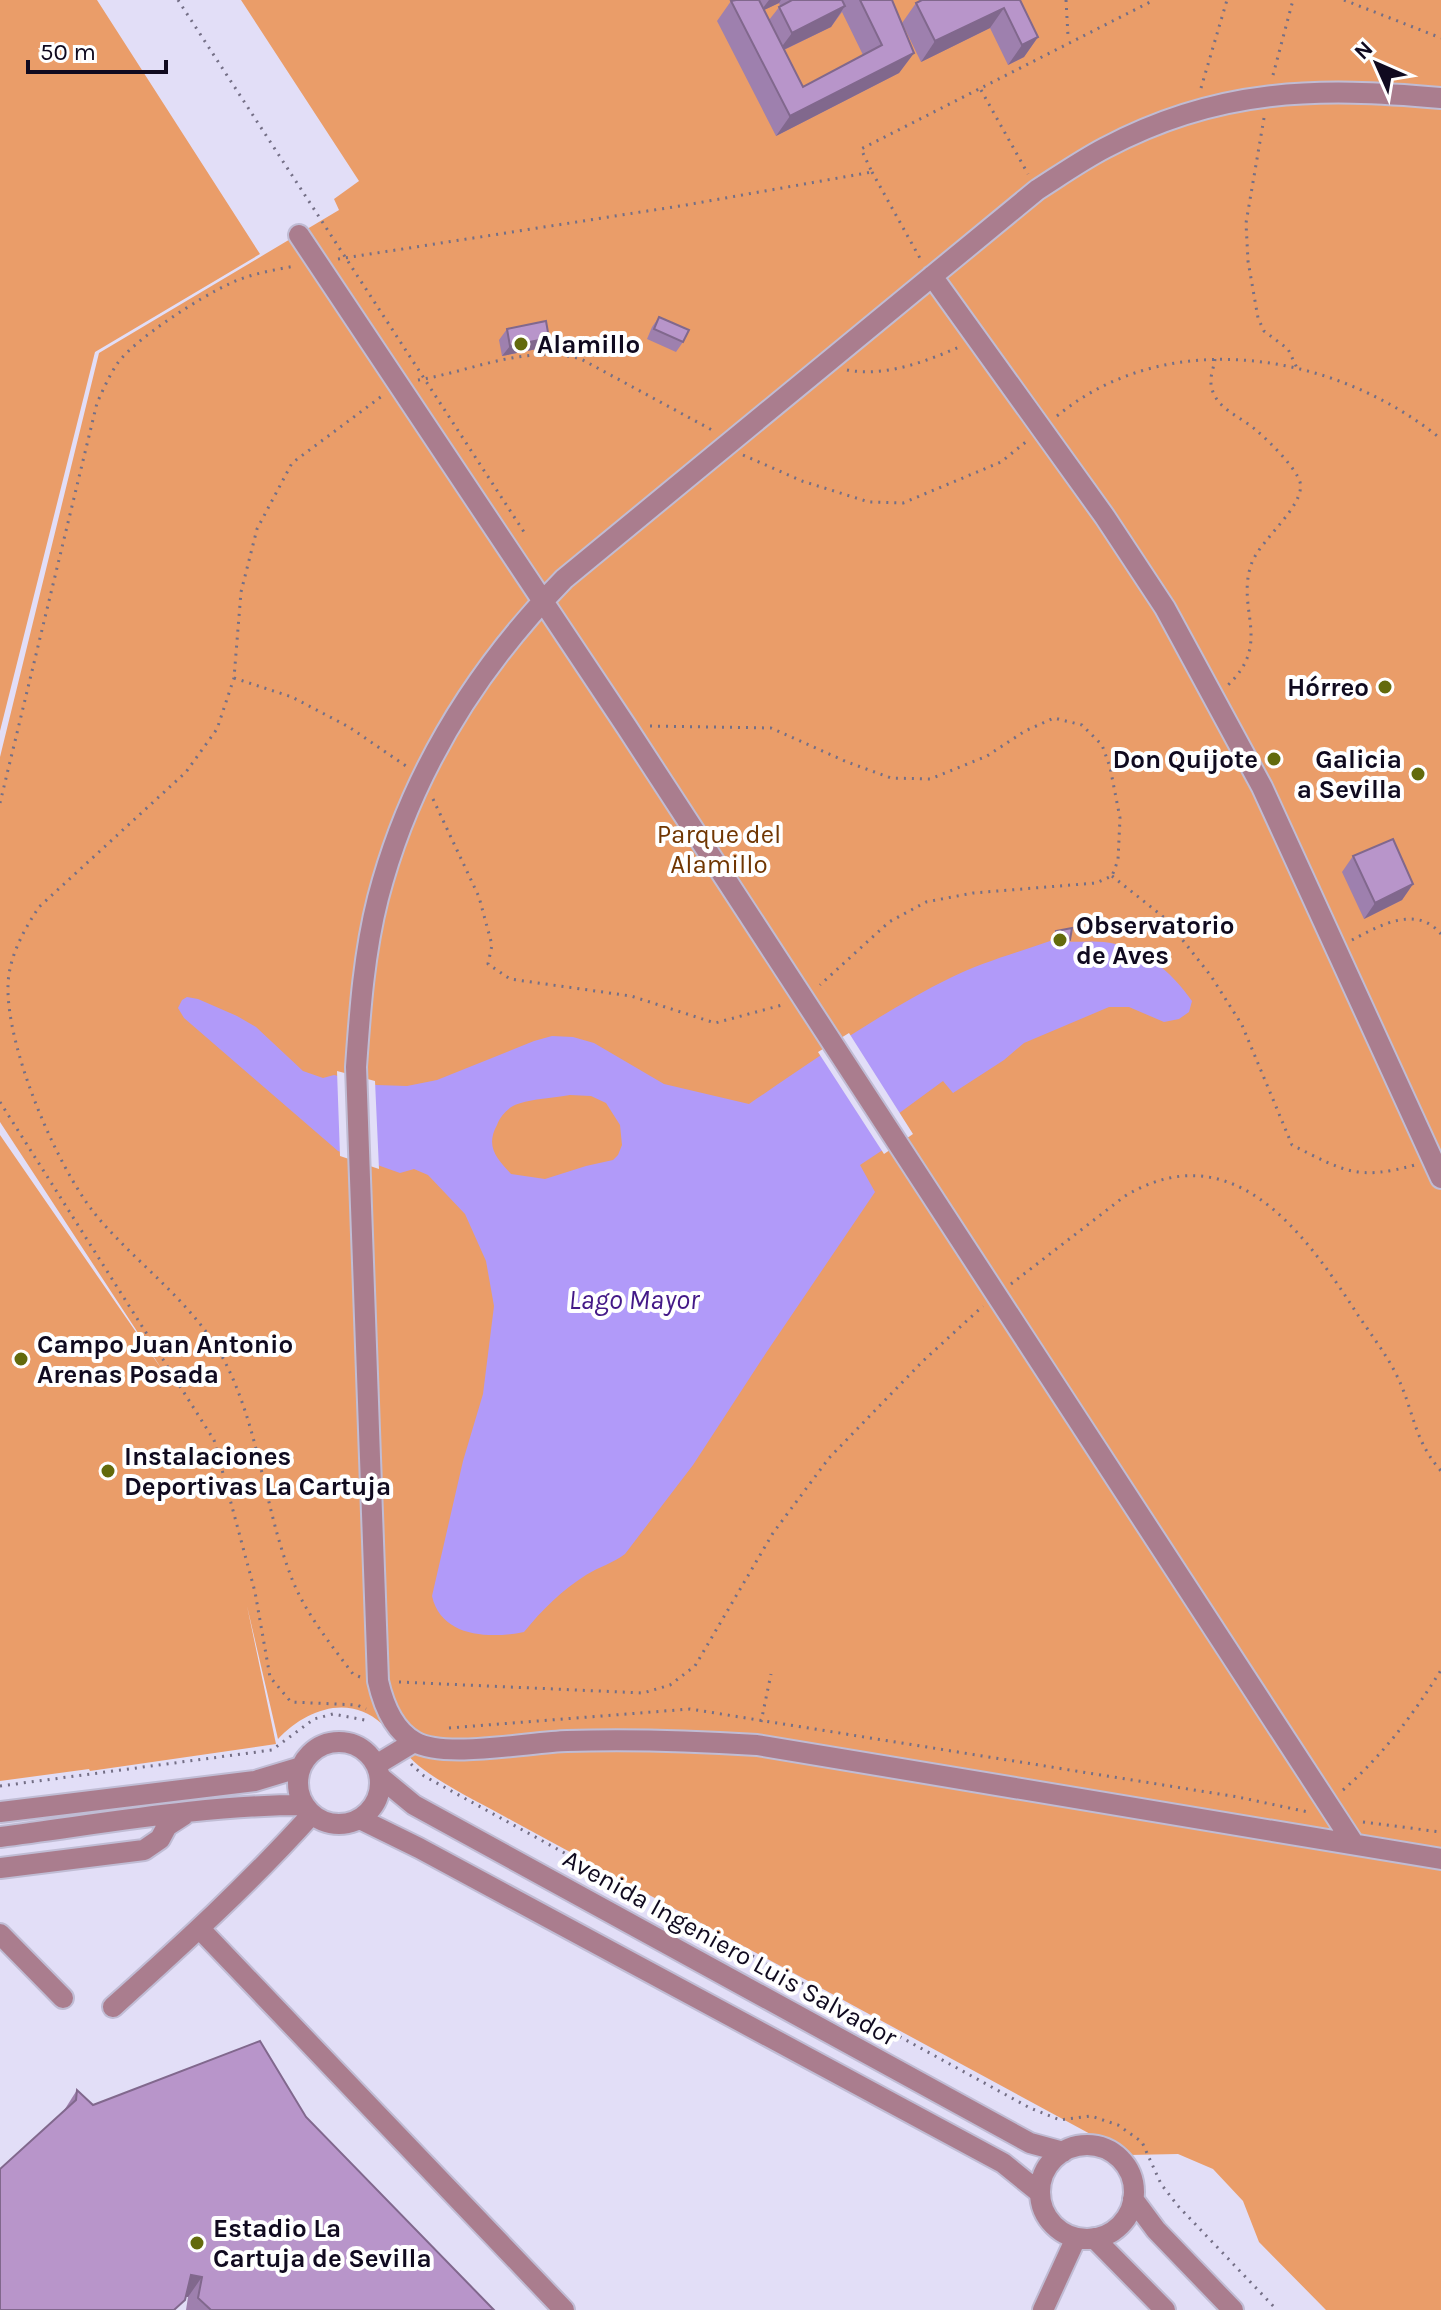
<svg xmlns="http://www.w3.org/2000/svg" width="1441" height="2310" viewBox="0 0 1441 2310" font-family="Karla,sans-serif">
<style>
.green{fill:#ea9d69}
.water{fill:#b19af9;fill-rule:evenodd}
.pier{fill:#e2def7}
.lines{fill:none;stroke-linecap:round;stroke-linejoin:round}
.minor-casing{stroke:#c0bcd4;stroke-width:24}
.path{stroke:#746f86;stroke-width:3;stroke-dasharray:2 6;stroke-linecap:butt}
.minor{stroke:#aa7d8e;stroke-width:20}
.wall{fill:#9e80ae;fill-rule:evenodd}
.shaded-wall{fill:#81688d}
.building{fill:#b895ca;stroke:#81688d;stroke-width:2}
.poi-dot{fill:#636a0c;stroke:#fff;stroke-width:3}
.labels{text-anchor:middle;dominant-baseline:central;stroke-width:8;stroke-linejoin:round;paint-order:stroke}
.poi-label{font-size:26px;font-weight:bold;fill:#100a1f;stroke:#fff;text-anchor:start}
.park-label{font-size:26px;fill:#703602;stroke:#fff}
.street-label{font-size:26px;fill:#100a1f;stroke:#fff}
.water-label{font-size:28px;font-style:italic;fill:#441987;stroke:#fff}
</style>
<rect width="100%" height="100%" fill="#e2def7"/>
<!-- green -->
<path class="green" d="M0,0H97L260,254L95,352L0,731Z
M241,0H1441V2310H1326L1259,2242L1243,2201L1213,2169L1178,2154L1129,2155L511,1820C483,1804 444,1786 419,1766C405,1755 395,1737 382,1724C349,1693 305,1710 278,1739L247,1606L276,1744L90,1771L89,1769L0,1781V1135L165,1374L0,1122V757L99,353L339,210L334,199L359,181Z"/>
<!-- water -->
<path class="water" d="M1053,940C1070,944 1087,940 1104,942C1142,946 1171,971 1192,1001L1189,1012L1179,1019L1164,1022L1129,1007H1109L1024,1043L1004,1060L953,1093L943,1081L898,1114L910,1132L860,1165L875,1192L766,1353L693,1465L625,1554C613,1563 599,1567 586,1575C562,1590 541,1611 524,1632C489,1639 441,1637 432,1596L463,1461L483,1394L494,1306L486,1261L465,1214L428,1175L414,1169L400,1173L338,1151L184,1018L178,1008L182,1000L187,997L198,999L237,1016L256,1027L303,1071L323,1078L334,1075L376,1085L407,1086L437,1080L534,1041L552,1036L573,1037L594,1043L664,1084L749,1104C814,1060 879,1013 950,978C982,962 1019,952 1053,940ZM570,1095L591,1096L606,1103L620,1125L622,1145L618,1155L613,1160L586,1166L545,1179L511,1174C497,1158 485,1147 497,1125C500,1117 506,1110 513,1106C526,1099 555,1098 570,1095Z"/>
<!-- pier -->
<path class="pier" d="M849,1033L913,1134L884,1154L818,1052Z
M337,1071L375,1081L379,1169L340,1156Z"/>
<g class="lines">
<!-- minor casing -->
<g class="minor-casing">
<path id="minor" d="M1441,98C1317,87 1218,88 1105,148C1082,160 1059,176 1037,190L564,579C476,669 410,775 378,898C364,953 360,1010 356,1067L378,1681C383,1703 393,1730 415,1742C445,1759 530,1742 567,1741C631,1739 693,1741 757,1745L1441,1859
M299,235L626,726L1354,1844
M932,276L1105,517L1165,608L1262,787L1441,1178
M298 1783a41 41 0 1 1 82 0a41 41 0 1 1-82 0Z
M376,1765L414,1742
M380,1777L414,1805L1030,2143L1063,2152
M0,1812L255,1781L301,1767
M360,1819L419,1848L1003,2163L1040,2193
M0,1837C101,1824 203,1805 304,1805
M0,1868L144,1850L160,1839L167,1826L184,1815
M200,1929L564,2310
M0,1934L63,1998
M113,2007C182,1945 250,1883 312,1814
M1040 2192a47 47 0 1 1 94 0a47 47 0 1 1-94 0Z
M1133,2199L1156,2230L1233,2310
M1094,2238L1165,2310
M1043,2310L1076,2238"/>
</g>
<!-- path -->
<path class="path" d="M178,0L524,532L520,535
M1066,0L1068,36
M1344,0L1441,38
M1273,75L1293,0
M1201,88L1227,0
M981,90L1028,174
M1264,118L1246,223L1248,261L1258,318L1264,331L1288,349L1297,368
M872,172L921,260
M338,259L686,205L872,172L861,149L1154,0
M1215,359C1214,367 1210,376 1211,384C1214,409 1241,416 1257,431C1269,441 1296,468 1300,482C1306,506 1259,540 1251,565C1236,611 1273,643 1227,686
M847,370C885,377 925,362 959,347
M418,380C472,371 526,344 581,359L712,430
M1057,416C1168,324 1336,353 1441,439
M743,455L802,481L869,502L903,503L1001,462L1027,441
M234,678L292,697L349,727L406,766
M650,726L771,728L847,762L891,778L930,779L987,756L1025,731L1054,718L1082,725L1102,745L1110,767L1120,818L1118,860L1112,876L1096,883L973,893L926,902L889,922L820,985
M433,799L479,897L492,945L488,964L510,979L631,996L715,1023L786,1004
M0,803L97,403C103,390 109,376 117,364C133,340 202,296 229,284C249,274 274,270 295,266
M1112,876L1166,919L1211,976L1242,1025L1292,1145C1344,1171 1357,1181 1415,1165
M1352,940C1379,926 1416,904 1441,934
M0,1102L214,1440L255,1592L270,1677L291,1702L357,1705L366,1709
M1011,1284L1125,1196C1229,1134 1300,1226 1352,1306C1366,1328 1383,1349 1395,1372C1414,1408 1412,1438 1441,1471
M360,1677L353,1674C329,1642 302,1609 289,1571C264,1503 259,1430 226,1364C196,1304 137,1265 95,1214C56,1165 6,1047 8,985C9,956 24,930 39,907L186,772L217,729L234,678L241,592L257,529L292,463L382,396
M399,1682L643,1693L670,1685L695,1666L773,1533L829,1458L923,1361L983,1306
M761,1722L771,1674
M449,1728L690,1709L1238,1797L1308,1812
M411,1764L424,1776L1030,2108L1060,2120L1091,2116L1118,2125L1142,2142L1161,2184L1178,2206L1277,2310
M0,1786L272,1750L314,1719L333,1714L370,1721
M1343,1790C1383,1755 1413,1715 1441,1670
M1363,1822L1441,1832"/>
<!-- minor -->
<use href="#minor" class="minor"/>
</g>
<!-- wall -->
<path class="wall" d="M736,0H892L914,53L899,73L776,136L717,21L731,1ZM779,3L780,6L769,20L764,10ZM842,12L863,55L803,87L784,50L831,27Z
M1020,0L1038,37L1024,57L1008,65L990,28L921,62L902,23L916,3Z
M659,317L683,342L676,352L647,339L652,327Z
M507,329L542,348L502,356L499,340Z
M1353,856L1413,884L1402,900L1364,919L1342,872Z
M1056,931L1070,940L1066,945L1054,947L1053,936Z
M77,2090L93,2105L306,2117L494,2310H186L188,2297H185L63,2112Z"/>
<!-- shaded-wall -->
<path class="shaded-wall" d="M769,0H781L779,3L760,12Z
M845,6L831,27L777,53L792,33Z
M1004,8L990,28L921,62L935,41Z
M1038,37L1024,57L1008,65L1022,45Z
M914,53L899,73L776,136L790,116Z
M549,338L542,348L502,356L510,346Z
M1413,884L1402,900L1364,919L1375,903Z
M1070,940L1066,945L1054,947L1058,942Z
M191,2275L202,2277L188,2297L176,2296Z"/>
<!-- building -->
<path class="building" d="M736,0H759L803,87L882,45L860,0H892L914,53L790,116L731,1Z
M792,0H842L845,6L792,33L779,7Z
M922,0H1020L1038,37L1022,45L1004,8L935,41L916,3Z
M659,317L689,330L683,342L654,329Z
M546,321L549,338L510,346L507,329Z
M1393,839L1413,884L1375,903L1353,856Z
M1072,928L1070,940L1058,942L1056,931Z
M260,2041L306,2117L494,2310H211L198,2298L202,2277L191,2275L185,2300L174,2310H0V2169L76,2100L77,2090L93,2105Z"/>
<!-- markers -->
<g class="poi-dot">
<circle cx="521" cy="344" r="8"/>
<circle cx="1385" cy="687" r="8"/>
<circle cx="1274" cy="759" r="8"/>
<circle cx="1418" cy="774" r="8"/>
<circle cx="1060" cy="940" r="8"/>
<circle cx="21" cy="1359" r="8"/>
<circle cx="108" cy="1471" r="8"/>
<circle cx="197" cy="2243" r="8"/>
</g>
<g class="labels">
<!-- poi labels -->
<g class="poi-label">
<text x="537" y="344">Alamillo</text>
<text x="1369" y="687" text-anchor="end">Hórreo</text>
<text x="1258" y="759" text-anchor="end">Don Quijote</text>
<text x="1402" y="759" text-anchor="end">Galicia<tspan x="1402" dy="30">a Sevilla</tspan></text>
<text x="1076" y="925">Observatorio<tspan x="1076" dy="30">de Aves</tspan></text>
<text x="37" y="1344">Campo Juan Antonio<tspan x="37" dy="30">Arenas Posada</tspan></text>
<text x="124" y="1456">Instalaciones<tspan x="124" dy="30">Deportivas La Cartuja</tspan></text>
<text x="213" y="2228">Estadio La<tspan x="213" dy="30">Cartuja de Sevilla</tspan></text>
</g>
<!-- park labels -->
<g class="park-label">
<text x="719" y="834">Parque del<tspan x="719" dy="30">Alamillo</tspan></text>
</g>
<!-- street labels -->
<g class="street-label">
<text transform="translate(730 1948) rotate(29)">Avenida Ingeniero Luis Salvador</text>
</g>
<!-- water labels -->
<g class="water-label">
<text x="634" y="1299">Lago Mayor</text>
</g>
</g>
<!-- north arrow -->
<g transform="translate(1377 64) rotate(315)" stroke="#ffffff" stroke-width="6" paint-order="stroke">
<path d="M0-6L14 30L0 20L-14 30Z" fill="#100a1f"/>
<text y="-12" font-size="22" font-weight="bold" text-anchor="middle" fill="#100a1f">N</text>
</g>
<!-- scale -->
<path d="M28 60v12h138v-12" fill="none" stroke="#100a1f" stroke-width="4"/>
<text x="40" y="60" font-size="24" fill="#100a1f" stroke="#ffffff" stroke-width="6" paint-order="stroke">50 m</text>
</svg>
